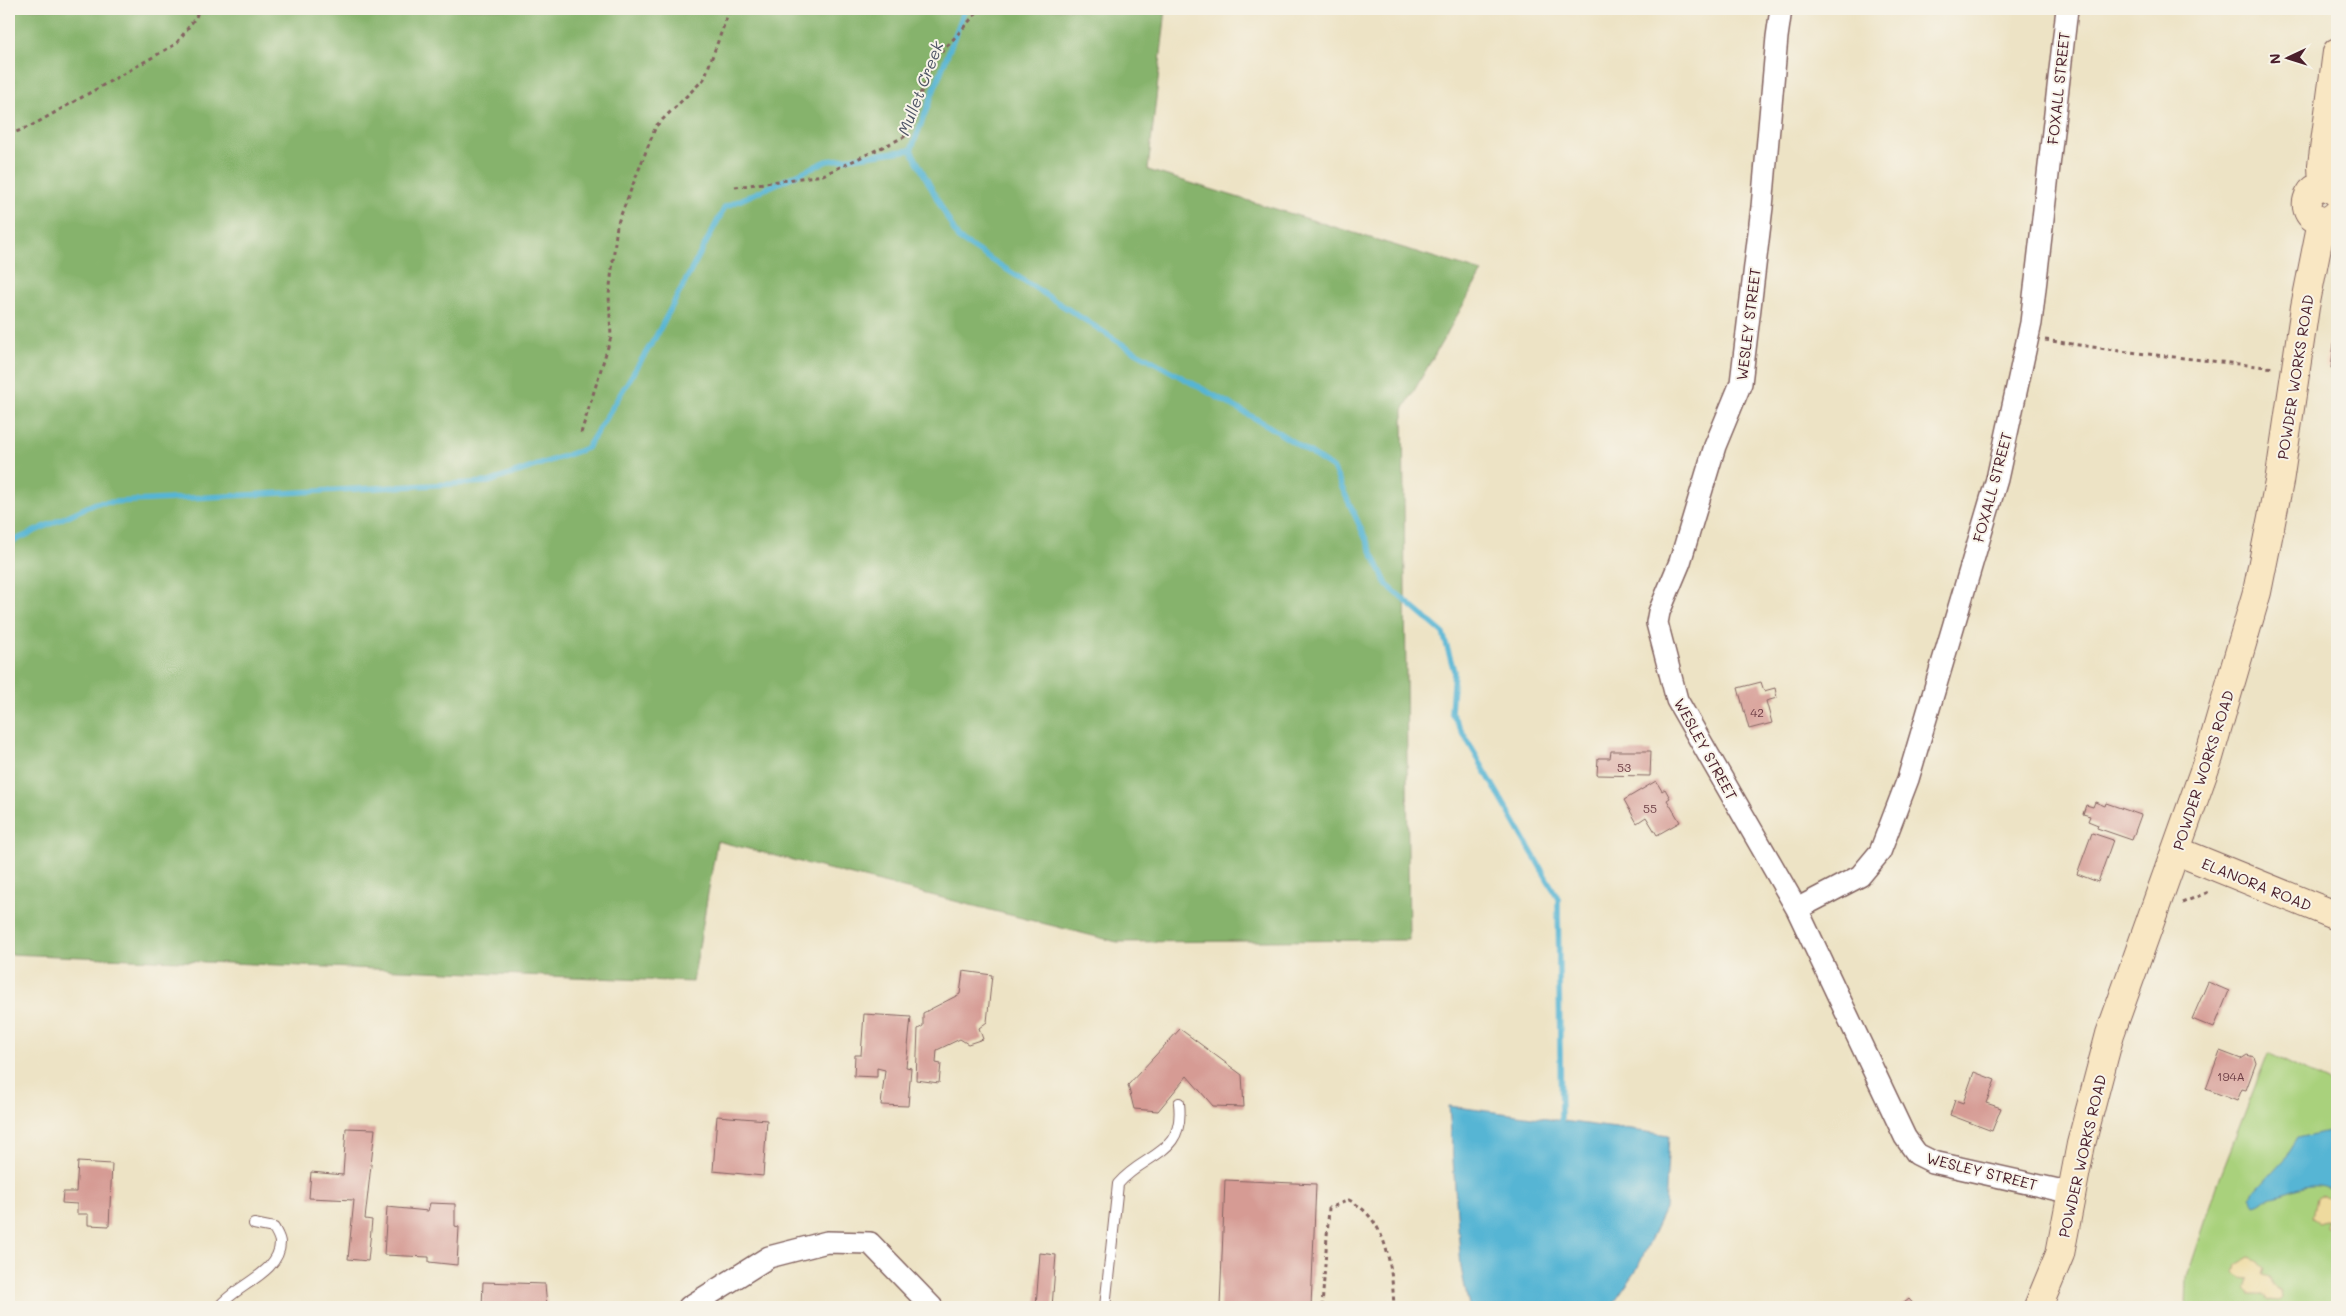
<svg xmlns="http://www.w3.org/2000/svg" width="2346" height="1316" viewBox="0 0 2346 1316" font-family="Mali,sans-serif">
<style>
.built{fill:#f2d5be}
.green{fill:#a9d17c;stroke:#7a7854}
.forest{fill:#86b36c;stroke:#68694c}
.sand{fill:#eeda9e;stroke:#9c7c64}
.water{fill:#56b5d4;stroke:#506a80}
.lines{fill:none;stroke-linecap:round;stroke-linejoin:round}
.stream{stroke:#56b5d4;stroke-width:5.5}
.building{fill:#d69b94}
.lane-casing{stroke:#836461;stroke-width:12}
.street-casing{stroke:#836461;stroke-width:24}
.secondary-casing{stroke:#836461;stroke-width:30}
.path{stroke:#836461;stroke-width:3;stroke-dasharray:4 4;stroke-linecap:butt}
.lane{stroke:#fff;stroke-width:10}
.street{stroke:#fff;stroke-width:21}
.secondary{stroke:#f9e7c3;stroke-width:28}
.labels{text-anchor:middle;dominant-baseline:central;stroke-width:4;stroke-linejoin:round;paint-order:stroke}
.number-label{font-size:12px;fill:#6d3e45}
.street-label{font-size:15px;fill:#4a1f2b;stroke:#f7f3e8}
.water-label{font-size:16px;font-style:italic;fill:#4e5466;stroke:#f7f3e8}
</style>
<rect width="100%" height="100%" fill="#f7f3e8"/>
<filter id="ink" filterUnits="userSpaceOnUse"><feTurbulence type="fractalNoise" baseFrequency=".02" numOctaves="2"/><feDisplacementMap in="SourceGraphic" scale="10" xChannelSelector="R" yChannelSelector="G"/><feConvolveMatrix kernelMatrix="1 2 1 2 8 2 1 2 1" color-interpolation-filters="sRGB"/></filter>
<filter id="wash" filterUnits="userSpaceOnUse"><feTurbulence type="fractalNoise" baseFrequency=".0096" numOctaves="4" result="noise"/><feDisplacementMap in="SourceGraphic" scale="20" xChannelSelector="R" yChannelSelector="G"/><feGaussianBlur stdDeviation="1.12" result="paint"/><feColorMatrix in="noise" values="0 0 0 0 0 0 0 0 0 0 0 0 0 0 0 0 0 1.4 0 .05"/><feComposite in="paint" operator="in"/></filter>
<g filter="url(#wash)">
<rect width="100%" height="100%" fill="#ede3c5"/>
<!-- built -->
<path class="built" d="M2337,289V369L2325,367L2334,294Z"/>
<!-- green -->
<path class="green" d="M2268,1053L2337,1087V1307H2186L2187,1277L2221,1174Z"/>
<!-- forest -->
<path class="forest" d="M9,9H1166L1148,170L1482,272L1403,410L1409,940L1117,942L717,841L693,982L9,954Z"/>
<!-- sand -->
<path class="sand" d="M2320,1196L2327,1198L2337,1209V1229L2327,1227L2328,1219L2319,1222L2312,1218L2316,1198Z
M2248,1257L2257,1260L2265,1269L2263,1275L2271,1277L2273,1286L2280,1291L2281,1298L2278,1302L2268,1301L2263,1294H2252L2247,1288L2250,1279C2244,1278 2239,1280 2234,1272L2236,1264Z"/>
<!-- water -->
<path class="water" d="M1449,1106L1669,1135L1665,1209L1635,1273L1611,1307H1469L1461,1268Z
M2337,1129V1194C2320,1180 2303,1187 2284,1193C2279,1195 2273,1195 2269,1197C2263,1201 2261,1204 2255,1205L2250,1197L2285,1159L2298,1138Z"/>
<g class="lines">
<!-- stream -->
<path class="stream" d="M911,150L958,238L1122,344L1267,425L1333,468L1387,585L1443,633L1454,671L1451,712L1558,898L1561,1121
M911,150L965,9
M9,543L96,503L489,482L587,448L655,338L725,207L827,161L911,150"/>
</g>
<g id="blocks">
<!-- building -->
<path class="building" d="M2336,328H2337V369L2331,368Z
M1761,682L1764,691L1775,688L1777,698L1766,701L1772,723L1749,729L1738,688Z
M1611,751H1651L1650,776L1597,775L1598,758H1610Z
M1656,781L1662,791L1665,789L1670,798L1667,800L1680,822L1657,835L1646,817L1637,823L1624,800Z
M2095,802L2105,806L2106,803L2141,815L2132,840L2097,828L2098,825L2088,821L2090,816L2083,814L2086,805L2093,807Z
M2092,833L2113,840L2098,882L2077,874Z
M963,971L992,975L987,1022L979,1028L983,1039L968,1044L960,1039L937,1050L936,1063L941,1064L939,1083L916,1080L918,1029L923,1026V1013L960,994Z
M2208,982L2229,991L2214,1028L2192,1019Z
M864,1014L911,1017L906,1067L911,1068L908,1106L881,1105L885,1070L877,1068V1077L854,1076L855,1055H861Z
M1180,1029L1242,1075L1244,1107L1213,1106L1187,1076L1158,1111L1134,1109L1128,1085Z
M2220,1051L2241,1059L2247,1055L2254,1057L2256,1063L2246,1090L2242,1089L2237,1101L2206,1089Z
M1974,1072L1995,1080L1986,1103L2001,1108L1992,1131L1950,1115L1955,1100L1963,1103Z
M717,1116L767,1120L763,1176L713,1171Z
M346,1128L375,1129L365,1219L372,1220L368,1261L348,1259L354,1200L309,1198L311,1172L343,1175Z
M78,1162L112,1164L109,1226L88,1225V1214H77V1204L62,1203L63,1192H76Z
M1225,1180L1316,1184L1311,1307H1220Z
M430,1203L455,1204V1226L459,1227L457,1265L429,1262V1257L384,1255L387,1207L428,1211Z
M1040,1253L1056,1255L1052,1307H1036Z
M483,1282L545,1284L547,1307H482Z
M1909,1299L1916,1307H1899Z"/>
</g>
</g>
<g filter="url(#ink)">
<use href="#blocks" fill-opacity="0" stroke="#836461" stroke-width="1"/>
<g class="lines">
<!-- lane casing -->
<g class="lane-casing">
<path id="lane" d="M219,1307C234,1286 280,1273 280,1243C280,1238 276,1232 274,1228L254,1224
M1105,1307L1118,1184C1145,1152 1185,1156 1179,1103"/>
</g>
<!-- street casing -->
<g class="street-casing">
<path id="street" d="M1781,9L1777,37L1762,207L1741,383L1715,446L1680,562L1659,612L1657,623L1677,700L1797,909L1905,1137L1917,1154L1933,1162L2072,1193
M1797,909L1860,876L1880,852L1908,779L1997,479L2031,323L2067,9
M689,1307L769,1257L827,1242L870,1243L932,1307"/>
</g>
<!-- secondary casing -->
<g class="secondary-casing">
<path id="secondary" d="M2323,186L2322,165L2337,52
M2337,193C2313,171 2293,212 2319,220C2326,222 2332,219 2337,214
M2177,851L2337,916
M2038,1307L2060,1254L2081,1144L2110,1034L2209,757L2257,592L2279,482L2305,307L2322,221"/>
</g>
<!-- path -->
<path class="path" d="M9,135L31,126L176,44L196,17L199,9
M735,187L823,175L904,137L932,63L980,9
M2045,340L2120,351L2275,368
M581,433L611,337L609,295L617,225L656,126L704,79L730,9
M2182,903L2211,891
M1322,1307L1329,1208L1349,1200C1388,1220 1392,1268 1394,1307"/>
<!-- lane -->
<use href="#lane" class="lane"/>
<!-- street -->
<use href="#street" class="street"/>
<!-- secondary -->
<use href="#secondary" class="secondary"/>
</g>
</g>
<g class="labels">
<!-- number labels -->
<g class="number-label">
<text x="1757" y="712">42</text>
<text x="1624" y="767">53</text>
<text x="1650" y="808">55</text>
<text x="2231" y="1076">194A</text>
</g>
<!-- street labels -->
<g class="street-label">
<text transform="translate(2058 88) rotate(-84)">FOXALL STREET</text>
<text transform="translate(1748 324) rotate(-83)">WESLEY STREET</text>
<text transform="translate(2295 377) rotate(-81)">POWDER WORKS ROAD</text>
<text transform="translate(1992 487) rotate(-75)">FOXALL STREET</text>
<text transform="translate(1706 749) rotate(61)">WESLEY STREET</text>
<text transform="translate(2203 770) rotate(-72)">POWDER WORKS ROAD</text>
<text transform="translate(2257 884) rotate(22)">ELANORA ROAD</text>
<text transform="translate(2082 1156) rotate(-77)">POWDER WORKS ROAD</text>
<text transform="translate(1982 1171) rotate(14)">WESLEY STREET</text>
</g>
<!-- water labels -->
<g class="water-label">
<text transform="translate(920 88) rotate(-69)">Mullet Creek</text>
</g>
</g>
<!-- margin -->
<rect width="2346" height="1316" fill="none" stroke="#f7f3e8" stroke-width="30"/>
<!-- north arrow -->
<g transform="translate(2288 58) rotate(266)" stroke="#f7f3e8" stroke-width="4" paint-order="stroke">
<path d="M0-4L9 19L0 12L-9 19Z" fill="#4a1f2b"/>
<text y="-8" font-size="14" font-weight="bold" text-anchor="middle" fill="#4a1f2b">N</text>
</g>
</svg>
